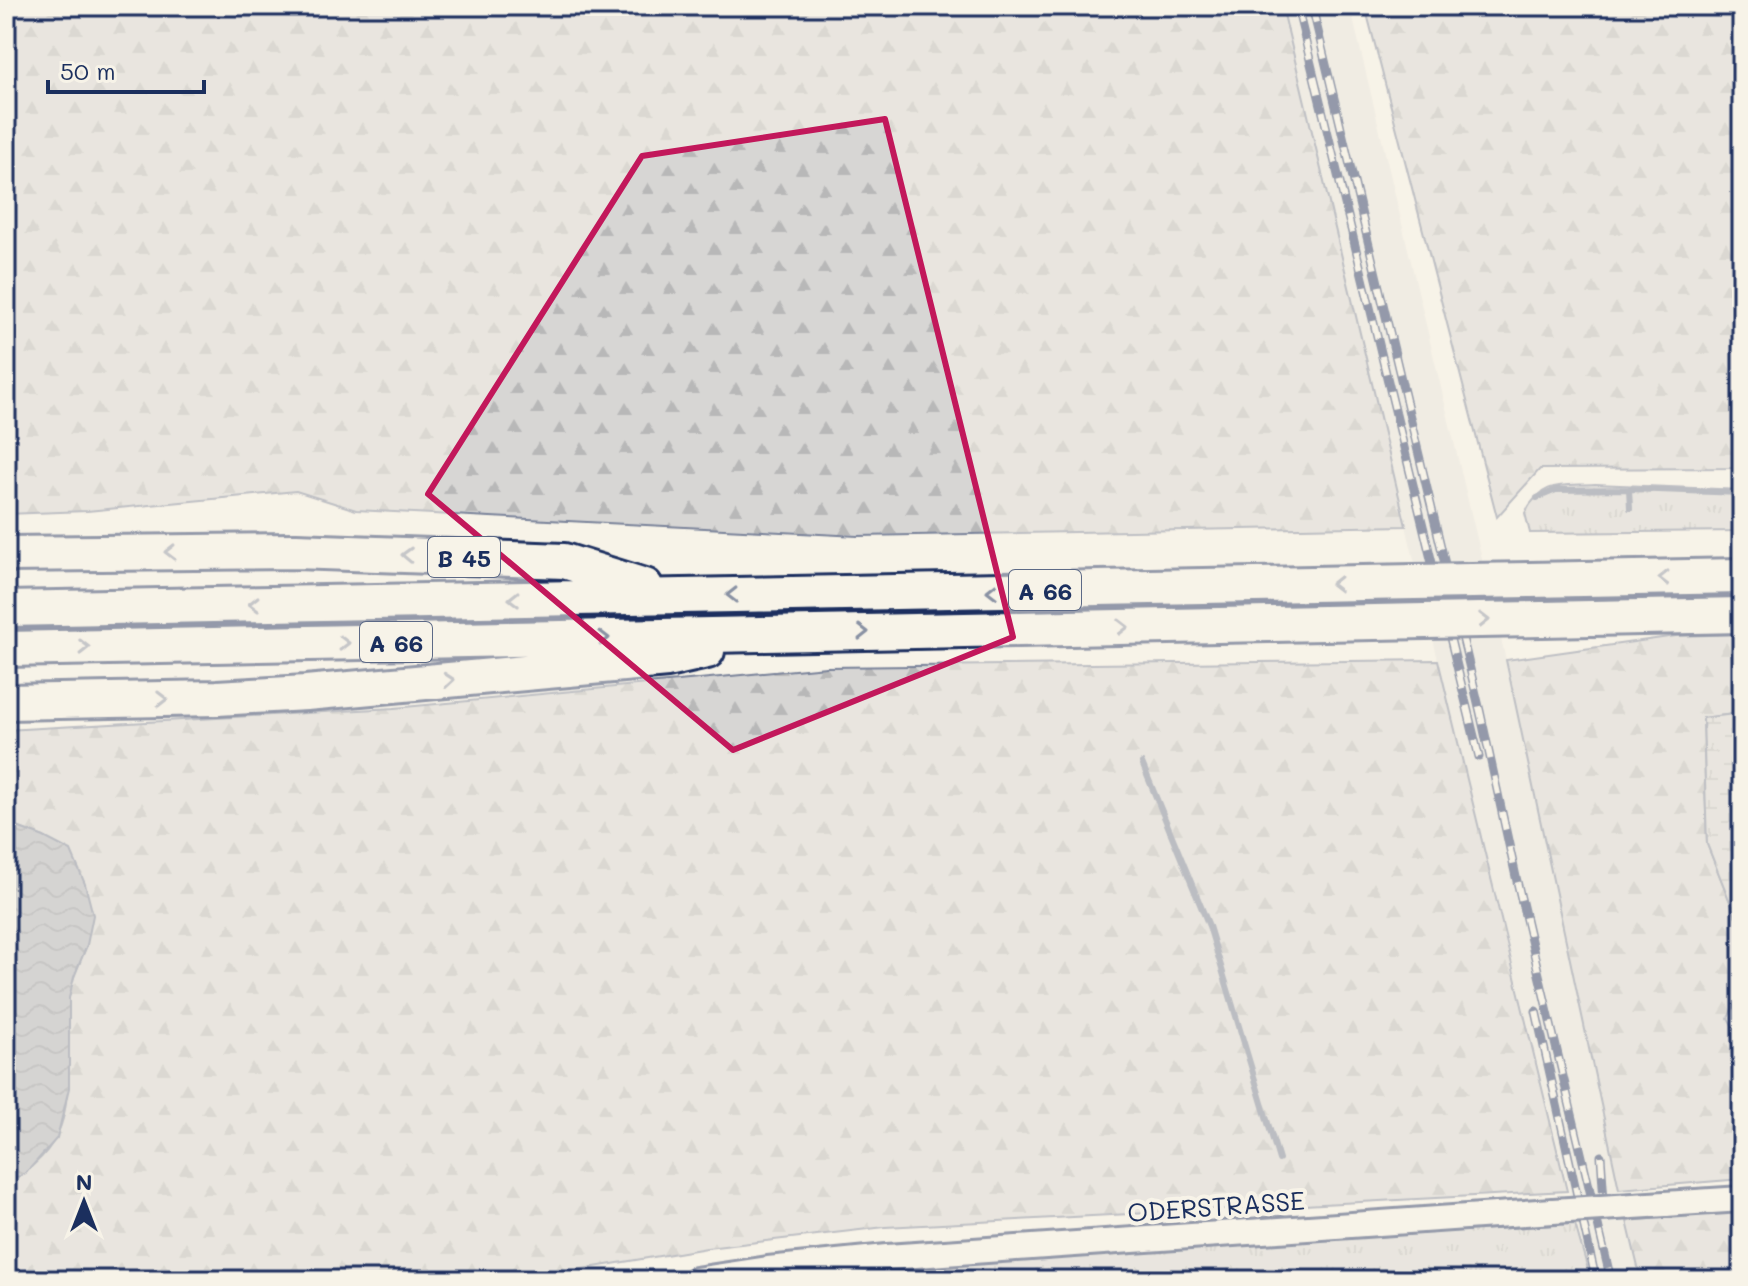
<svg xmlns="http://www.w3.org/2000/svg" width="1748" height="1286" viewBox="0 0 1748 1286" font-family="Mali,sans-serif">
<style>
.built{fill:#e6e5de}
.grass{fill:url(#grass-tufts);stroke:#798299;stroke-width:2}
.forest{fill:url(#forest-firs);stroke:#798299;stroke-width:2}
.wetland{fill:url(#wetland-marsh);stroke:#798299;stroke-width:2}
.water{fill:url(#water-waves);stroke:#727c95;stroke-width:2}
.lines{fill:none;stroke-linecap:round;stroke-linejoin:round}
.stream{stroke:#727c95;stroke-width:6}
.tertiary-casing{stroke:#1b2f5e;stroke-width:30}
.motorway-casing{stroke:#1b2f5e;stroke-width:40}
.tertiary{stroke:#f7f3e8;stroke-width:24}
.motorway{stroke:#f7f3e8;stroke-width:34}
.rail-casing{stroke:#1b2f5e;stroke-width:9}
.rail{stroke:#f7f3e8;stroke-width:6;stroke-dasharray:18;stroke-linecap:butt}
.tertiary-bridge-casing{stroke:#1b2f5e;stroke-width:30;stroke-linecap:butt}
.motorway-bridge-casing{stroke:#1b2f5e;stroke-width:40;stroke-linecap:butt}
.tertiary-bridge{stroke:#f7f3e8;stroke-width:24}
.motorway-bridge{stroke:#f7f3e8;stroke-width:34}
.oneway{stroke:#8991a3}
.marked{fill:none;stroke:#c2185b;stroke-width:6;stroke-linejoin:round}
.labels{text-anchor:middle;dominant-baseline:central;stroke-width:8;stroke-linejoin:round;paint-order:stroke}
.shield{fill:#f7f3e8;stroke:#5d6a87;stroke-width:2}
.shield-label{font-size:24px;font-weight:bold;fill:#1b2f5e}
.street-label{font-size:26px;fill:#1b2f5e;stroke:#f7f3e8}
</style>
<defs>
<pattern id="grass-tufts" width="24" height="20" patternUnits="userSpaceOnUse" patternTransform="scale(2)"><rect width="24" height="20" fill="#d7d6d4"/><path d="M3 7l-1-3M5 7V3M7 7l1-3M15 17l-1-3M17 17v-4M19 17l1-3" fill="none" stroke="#b8b8b8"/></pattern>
<pattern id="forest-firs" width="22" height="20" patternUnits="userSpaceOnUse" patternTransform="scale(2)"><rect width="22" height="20" fill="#d7d6d4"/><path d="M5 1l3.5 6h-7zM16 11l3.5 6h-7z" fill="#b8b8b8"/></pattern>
<pattern id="wetland-marsh" width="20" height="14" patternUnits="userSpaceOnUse" patternTransform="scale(2)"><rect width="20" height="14" fill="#d7d6d4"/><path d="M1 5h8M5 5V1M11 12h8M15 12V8" fill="none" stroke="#b8b8b8"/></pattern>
<pattern id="water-waves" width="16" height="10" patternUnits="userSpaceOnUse" patternTransform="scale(2)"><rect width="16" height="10" fill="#acb0b9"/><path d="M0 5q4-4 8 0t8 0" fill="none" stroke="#8b909a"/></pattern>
</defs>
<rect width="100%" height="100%" fill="#f7f3e8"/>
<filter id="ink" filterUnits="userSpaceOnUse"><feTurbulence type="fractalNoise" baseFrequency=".0125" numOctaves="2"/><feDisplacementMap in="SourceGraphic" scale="16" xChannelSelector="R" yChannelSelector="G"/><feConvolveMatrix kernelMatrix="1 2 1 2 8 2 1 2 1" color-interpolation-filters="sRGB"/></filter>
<g filter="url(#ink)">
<!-- built -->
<path class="built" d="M1282,6H1350L1506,660L1619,1189L1641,1280H1591L1438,660Z"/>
<!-- grass -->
<path class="grass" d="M1595,484L1742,490V531L1530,533L1525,513C1542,480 1562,486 1595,484Z
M1575,1224L1591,1280H802L910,1269L1208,1246Z"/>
<!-- forest -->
<path class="forest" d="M6,6H1282L1406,526L858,536L356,510L296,491L87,511L6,514Z
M1365,6H1742V468L1540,469L1497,517Z
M1742,634V713L1703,718L1707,844L1742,932V990L1728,1018L1742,1042V1179L1619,1189L1506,660L1676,636Z
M1438,660L1567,1191L885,1227L707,1248L517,1280H6V1183C91,1139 60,1074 69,998C71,979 80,962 87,945L44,837L6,823V730L394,708L826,667Z
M1742,1211V1280H1641L1627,1221Z"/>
<!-- wetland -->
<path class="wetland" d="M1742,713V932L1707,844L1703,718Z"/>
<!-- water -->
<path class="water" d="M6,823L44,837L71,851L85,884L93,915L87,945L74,977L69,998V1088L57,1138L26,1173L6,1183Z"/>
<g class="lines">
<!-- stream -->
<path class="stream" d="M1629,489L1742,493
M1537,498L1556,490L1629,489L1630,508
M1142,763L1209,926L1279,1160"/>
<!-- tertiary casing -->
<g class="tertiary-casing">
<path id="tertiary" d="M1665,1204L1742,1199
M695,1280L768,1269L887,1257L1553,1211"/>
</g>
<!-- motorway casing -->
<g class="motorway-casing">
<path id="motorway" d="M6,554L296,551L564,561L645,586
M1529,580L1742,576
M6,609L1414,582
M1542,619L1742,615
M6,649L1425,621
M6,702L217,698L306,693L667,660L707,651"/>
</g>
<!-- tertiary -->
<use href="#tertiary" class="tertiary"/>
<!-- motorway -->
<use href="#motorway" class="motorway"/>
<!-- rail casing -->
<g class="rail-casing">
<path id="rail" d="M1297,6L1479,757
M1312,6L1480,711L1516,877L1611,1280
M1536,1011L1596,1280
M1601,1156L1605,1216"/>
</g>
<!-- rail -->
<use href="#rail" class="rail"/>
<!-- tertiary-bridge casing -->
<g class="tertiary-bridge-casing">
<path id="tertiary-bridge" d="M1553,1211L1665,1204"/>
</g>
<!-- motorway-bridge casing -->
<g class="motorway-bridge-casing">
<path id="motorway-bridge" d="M1414,582L1529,580
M1425,621L1542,619"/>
</g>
<!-- tertiary-bridge -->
<use href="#tertiary-bridge" class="tertiary-bridge"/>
<!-- motorway-bridge -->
<use href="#motorway-bridge" class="motorway-bridge"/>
</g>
<!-- one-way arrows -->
<defs><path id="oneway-chevron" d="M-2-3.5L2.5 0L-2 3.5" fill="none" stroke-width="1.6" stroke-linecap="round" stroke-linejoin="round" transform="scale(2)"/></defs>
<g class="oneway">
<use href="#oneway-chevron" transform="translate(170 552) rotate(179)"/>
<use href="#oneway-chevron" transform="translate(407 555) rotate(-178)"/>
<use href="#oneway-chevron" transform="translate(1664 578) rotate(179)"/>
<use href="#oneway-chevron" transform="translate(1336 584) rotate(179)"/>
<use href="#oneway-chevron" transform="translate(992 591) rotate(179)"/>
<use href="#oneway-chevron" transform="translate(732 595) rotate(179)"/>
<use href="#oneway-chevron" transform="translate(514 599) rotate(179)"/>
<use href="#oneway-chevron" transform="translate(254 604) rotate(179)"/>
<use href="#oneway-chevron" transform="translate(1484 620) rotate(-1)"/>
<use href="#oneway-chevron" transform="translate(1123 627) rotate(-1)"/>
<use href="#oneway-chevron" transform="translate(863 632) rotate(-1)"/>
<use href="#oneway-chevron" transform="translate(604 638) rotate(-1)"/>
<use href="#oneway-chevron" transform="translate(344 643) rotate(-1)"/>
<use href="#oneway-chevron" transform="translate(84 647) rotate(-1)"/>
<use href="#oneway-chevron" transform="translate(449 680) rotate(-5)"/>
<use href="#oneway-chevron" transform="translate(162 699) rotate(-1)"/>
</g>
</g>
<!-- marked area -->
<path d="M0 0H1748V1286H0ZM885,119L1013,637L733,750L428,494L642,156Z" fill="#f7f3e8" fill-opacity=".55" fill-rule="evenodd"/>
<path class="marked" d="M885,119L1013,637L733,750L428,494L642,156Z"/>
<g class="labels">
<!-- shield labels -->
<g class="shield">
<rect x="428" y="537" width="72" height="40" rx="6"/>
<rect x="1009" y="570" width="72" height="40" rx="6"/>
<rect x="360" y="622" width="72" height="40" rx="6"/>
</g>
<g class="shield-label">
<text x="464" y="557">B 45</text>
<text x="1045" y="590">A 66</text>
<text x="396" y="642">A 66</text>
</g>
<!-- street labels -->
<g class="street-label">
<text transform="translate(1216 1206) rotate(-4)">ODERSTRASSE</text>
</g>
</g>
<!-- margin -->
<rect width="1748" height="1286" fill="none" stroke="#f7f3e8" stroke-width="32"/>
<rect x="16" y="16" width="1716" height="1254" fill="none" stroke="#1b2f5e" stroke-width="3" filter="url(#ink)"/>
<!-- north arrow -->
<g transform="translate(84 1202)" stroke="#f7f3e8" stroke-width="6" paint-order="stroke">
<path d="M0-6L14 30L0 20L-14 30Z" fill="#1b2f5e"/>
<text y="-12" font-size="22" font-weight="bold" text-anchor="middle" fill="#1b2f5e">N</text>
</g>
<!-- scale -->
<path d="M48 80v12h156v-12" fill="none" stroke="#1b2f5e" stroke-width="4"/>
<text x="60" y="80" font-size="24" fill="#1b2f5e" stroke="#f7f3e8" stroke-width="6" paint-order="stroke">50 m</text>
</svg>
